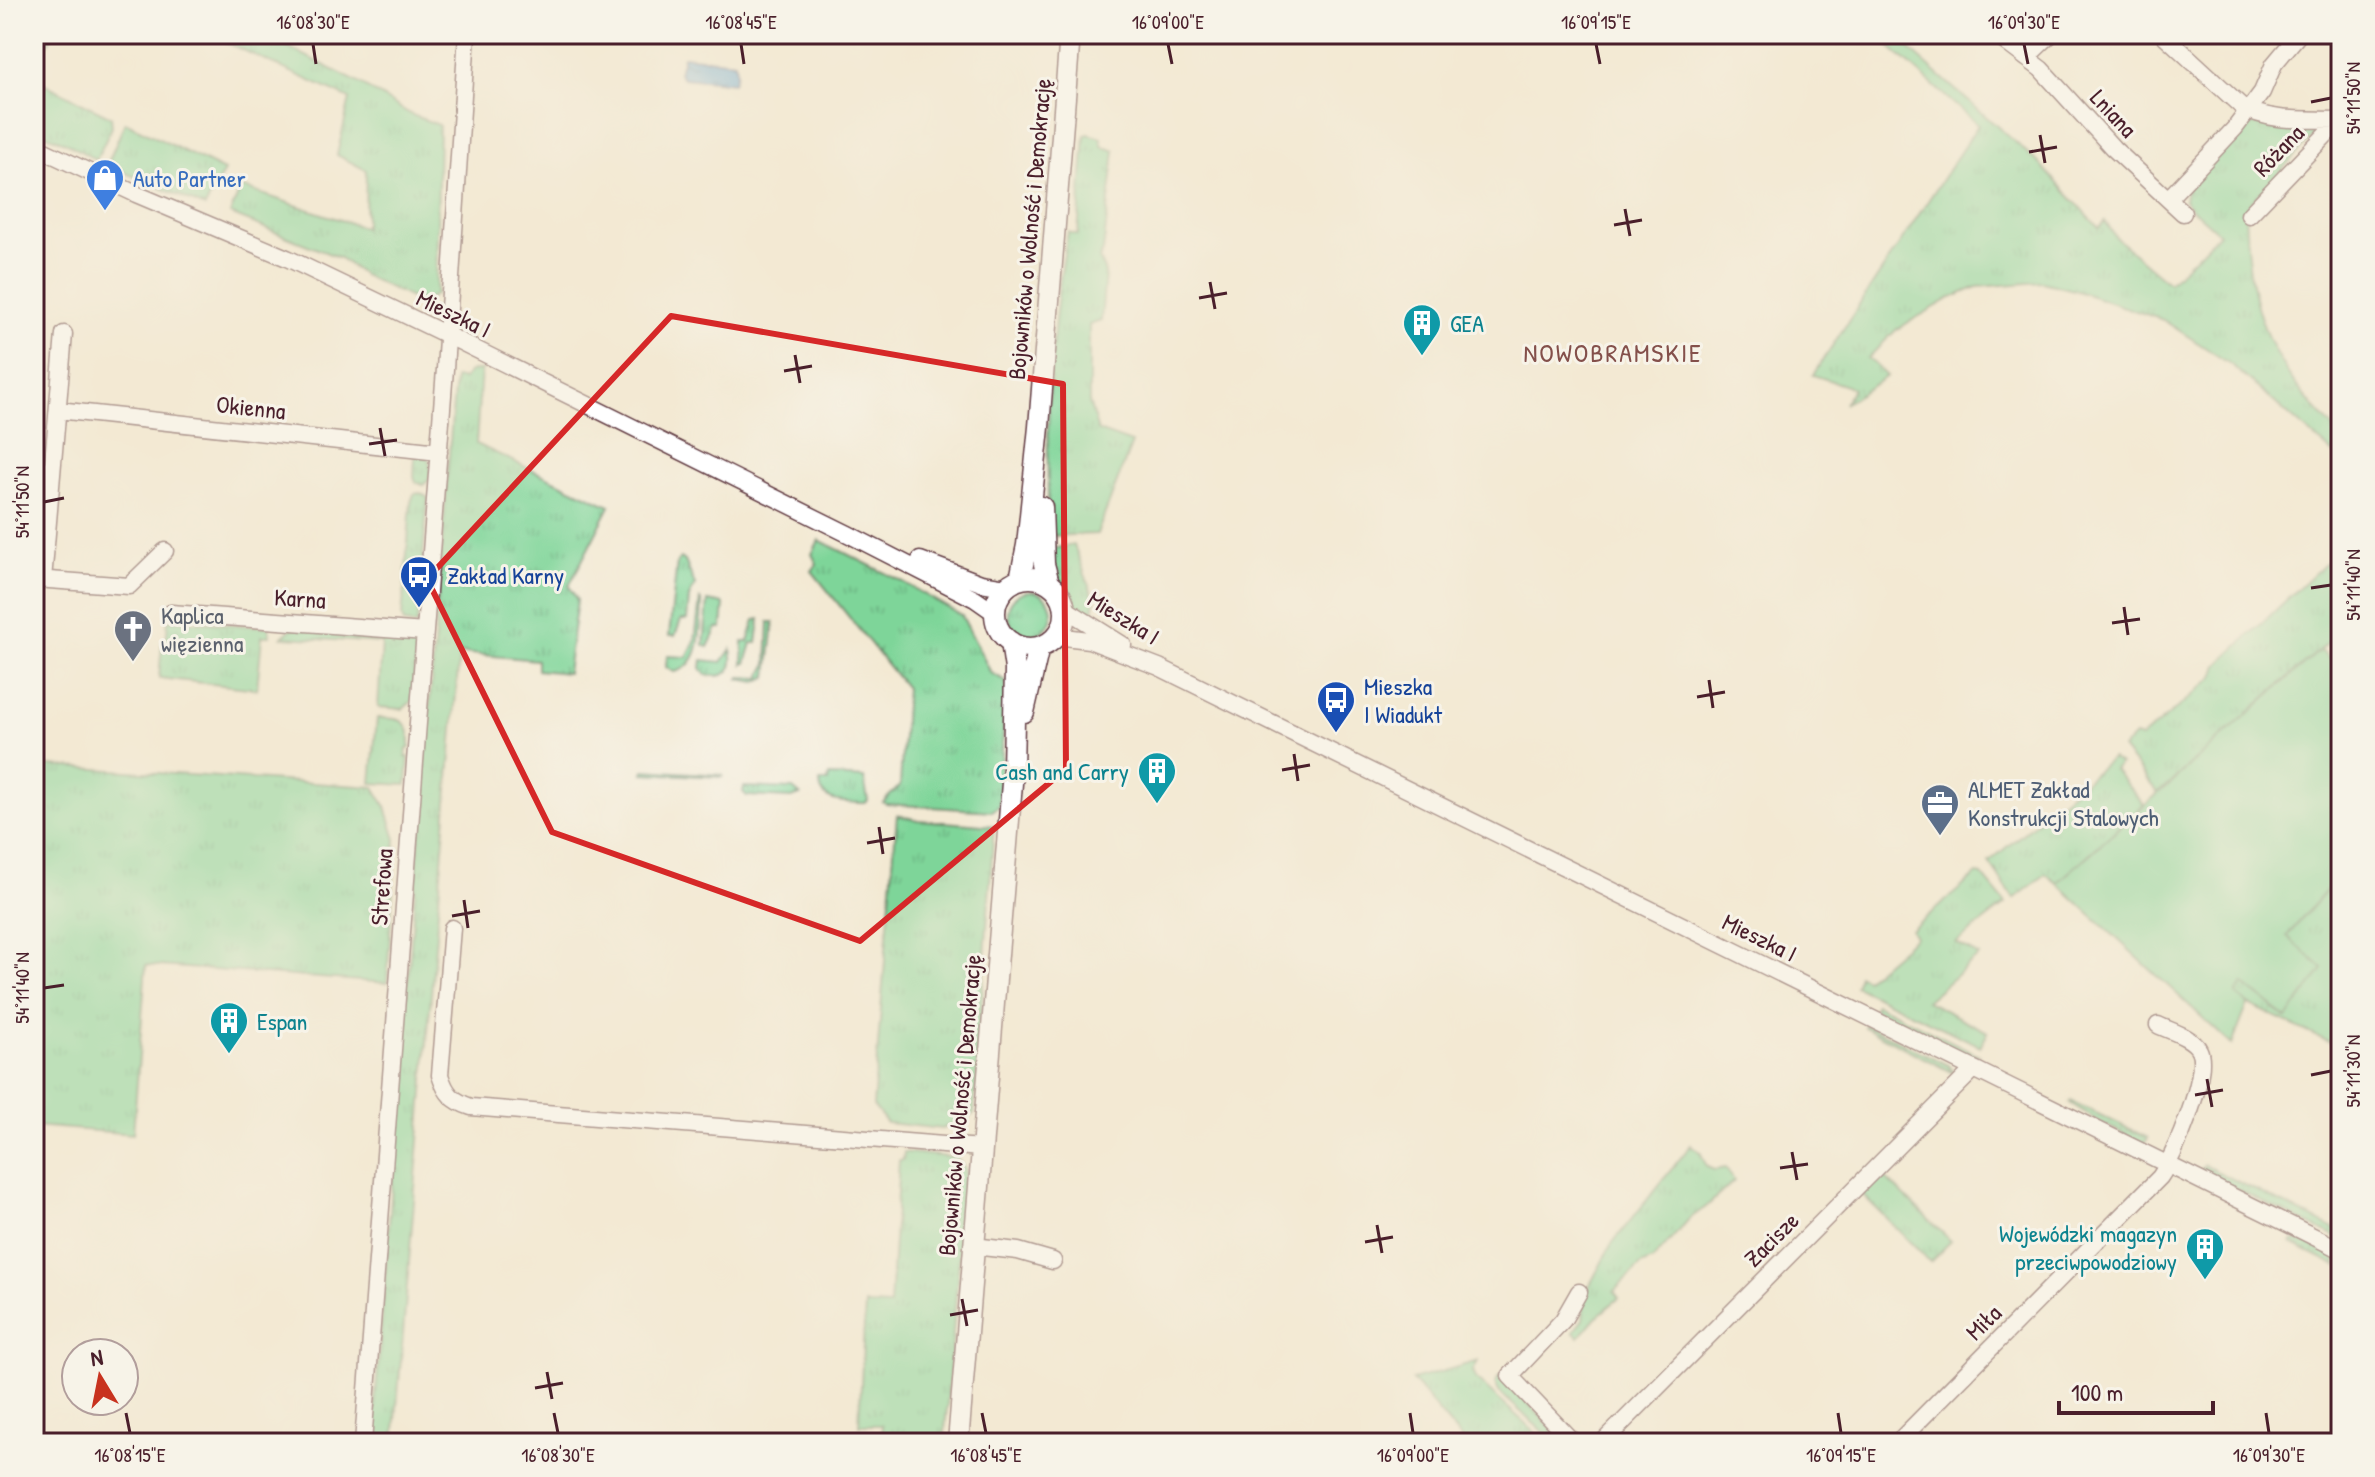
<svg xmlns="http://www.w3.org/2000/svg" width="2375" height="1477" viewBox="0 0 2375 1477" font-family="'Patrick Hand',sans-serif">
<style>
.grass{fill:url(#grass-tufts);stroke:#647a62;stroke-width:2}
.garden{fill:#7ed599;stroke:#647a62;stroke-width:2}
.water{fill:url(#water-ripples);stroke:#54607f;stroke-width:2}
.lines{fill:none;stroke-linecap:round;stroke-linejoin:round}
.minor-casing{stroke:#633d44;stroke-width:19}
.major-casing{stroke:#633d44;stroke-width:23}
.minor{stroke:#fff;stroke-width:16}
.major{stroke:#fff;stroke-width:20}
.marked{fill:none;stroke:#d62828;stroke-width:6;stroke-linejoin:round}
.ticks{fill:none;stroke:#4a1f2b;stroke-width:3}
.labels{text-anchor:middle;dominant-baseline:central;stroke-width:6;stroke-linejoin:round;paint-order:stroke}
.street-label{font-size:24px;fill:#4a1f2b;stroke:#f7f3e8}
.shop-label{font-size:24px;fill:#366cbe;stroke:#f7f3e8;text-anchor:start}
.culture-label{font-size:24px;fill:#0d838f;stroke:#f7f3e8;text-anchor:start}
.transit-label{font-size:24px;fill:#164399;stroke:#f7f3e8;text-anchor:start}
.worship-label{font-size:24px;fill:#5b616d;stroke:#f7f3e8;text-anchor:start}
.service-label{font-size:24px;fill:#4e5e75;stroke:#f7f3e8;text-anchor:start}
.neighbourhood-label{font-size:26px;letter-spacing:2px;fill:#84504b;stroke:#f7f3e8}
.neatline{fill:none;stroke:#4a1f2b;stroke-width:3}
.ticks-label{font-size:20px;text-anchor:middle;fill:#4a1f2b}
</style>
<defs>
<pattern id="grass-tufts" width="24" height="20" patternUnits="userSpaceOnUse" patternTransform="scale(2)"><rect width="24" height="20" fill="#7ed599"/><path d="M3 7l-1-3M5 7V3M7 7l1-3M15 17l-1-3M17 17v-4M19 17l1-3" fill="none" stroke="#6eb684"/></pattern>
<pattern id="water-ripples" width="26" height="14" patternUnits="userSpaceOnUse" patternTransform="scale(2)"><rect width="26" height="14" fill="#5ea2d3"/><path d="M2 4q2-2 4 0t4 0M15 11q2-2 4 0t4 0" fill="none" stroke="#5083ab"/></pattern>
</defs>
<rect width="100%" height="100%" fill="#f7f3e8"/>
<filter id="ink" filterUnits="userSpaceOnUse"><feTurbulence type="fractalNoise" baseFrequency=".0125" numOctaves="2"/><feDisplacementMap in="SourceGraphic" scale="16" xChannelSelector="R" yChannelSelector="G"/><feConvolveMatrix kernelMatrix="1 2 1 2 8 2 1 2 1" color-interpolation-filters="sRGB"/></filter>
<filter id="wash" filterUnits="userSpaceOnUse"><feTurbulence type="fractalNoise" baseFrequency=".006" numOctaves="4" result="noise"/><feDisplacementMap in="SourceGraphic" scale="32" xChannelSelector="R" yChannelSelector="G"/><feGaussianBlur stdDeviation="1.8" result="paint"/><feColorMatrix in="noise" values="0 0 0 0 0 0 0 0 0 0 0 0 0 0 0 0 0 1.4 0 .05"/><feComposite in="paint" operator="in"/></filter>
<g filter="url(#wash)">
<rect width="100%" height="100%" fill="#f3e9d3"/>
<!-- grass -->
<path class="grass" d="M34,34H53L37,63L43,83L111,117L112,127L96,160L65,142L34,130Z
M208,34H263L357,82L412,115L439,125L436,294L427,300L413,299L363,275L340,258L230,214L241,187L365,228L366,170L337,155L350,99Z
M1875,34H1892L2040,164L2099,228L2105,221L2116,238L2169,283L2219,233L2191,208L2184,199L2186,190L2248,125H2317L2322,127L2245,209C2248,311 2267,364 2341,435V460L2230,364L2163,320L2074,290L2042,282L1977,287L1951,298L1897,329L1868,358L1887,376L1844,404L1853,388L1813,375L1978,125Z
M125,122L224,171L205,207L107,165Z
M1089,134L1101,138L1102,146L1115,151L1103,251L1099,258L1105,273L1101,321L1089,325V402L1098,431L1132,443L1097,534L1049,536C1045,436 1049,331 1068,232L1078,235L1085,135Z
M481,370L476,444L610,506L569,586L577,600L567,673L537,670V660L461,653L459,656L394,1443H372L455,378L463,379L471,371Z
M415,455L428,458L431,468L429,480L423,485L416,482L414,477Z
M421,493L428,498L417,625L404,623L402,617L411,502L414,494Z
M819,540L899,580L962,616L991,673L1006,681L999,806L992,811L886,804L883,802L900,786L906,688L812,571L817,564L812,554Z
M1074,545L1095,601L1092,617L1070,601L1062,584L1053,576L1049,549Z
M2341,548V631L2158,793L2122,749L2135,736L2141,738L2214,677L2218,665Z
M680,558L685,561L695,585L689,597L687,620H681L675,636H669L677,562Z
M1008 613a22 22 0 1 1 44 0a22 22 0 1 1-44 0Z
M700,600L702,602C700,626 704,666 674,672L666,667L667,656L687,657L695,641Z
M708,601L724,604L722,628H717L708,647L704,645Z
M760,619L757,643H752L746,663L743,664V642H748L755,620Z
M168,620L269,627L270,636H262L257,689L159,678L162,643H166Z
M769,622H774L768,676L757,682L739,679L740,677L760,678L767,665Z
M292,628L413,636L417,647L412,701L403,709L378,707L382,643L282,637Z
M731,649C735,669 729,679 706,675L701,668L702,660L722,662Z
M377,718C403,718 411,720 410,748L407,749L406,757H409L407,785L371,783Z
M2112,758L2120,764L2114,770L2144,805L2057,883L2046,874L2014,899L1989,862Z
M34,765L374,787L386,807L396,839L387,983L146,965L133,1134L34,1126Z
M644,770L723,775V777L643,773Z
M829,776L864,778L868,801L865,803C847,802 820,805 820,782H828Z
M744,787L793,789L800,795L792,798L747,796L743,792Z
M897,815L918,820L994,826L974,1114L942,1129L887,1123L873,1106Z
M1977,874L1982,875L2006,904L1956,943L1979,956L1926,1001L1988,1032L1980,1046L1855,986L1859,975L1866,979L1915,937L1911,930Z
M2341,874V1033L2333,1044L2248,1004L2235,994L2243,984L2287,1017V936Z
M1876,1004L1979,1055L1971,1058L1873,1010Z
M1865,1024L1948,1065L1955,1074L1864,1027Z
M2071,1101L2148,1138L2145,1144L2101,1123L2070,1103Z
M1691,1145L1700,1152L1707,1167L1714,1170L1726,1168L1734,1181L1706,1207L1689,1219L1653,1260L1641,1265L1614,1291L1619,1298L1595,1318L1579,1337L1573,1332L1583,1319L1585,1294L1611,1245Z
M904,1152L957,1158L965,1169L963,1221L958,1223V1233L961,1235L944,1443H881L882,1425H859L865,1305L890,1306L899,1160H903Z
M2204,1165L2341,1232V1240L2200,1171Z
M1881,1174L1951,1241L1930,1262L1862,1194Z
M2293,1240L2307,1243L2335,1256L2337,1266L2291,1243Z
M1478,1361L1473,1371L1477,1380L1547,1443H1465L1412,1380Z
M1499,1376H1502L1566,1443L1552,1440L1499,1392L1495,1383Z"/>
<!-- garden -->
<path class="garden" d="M2320,650L2341,669V874L2287,936L2323,969L2287,1018L2243,984L2236,994L2248,1004L2232,1045L2057,883Z"/>
<!-- water -->
<path class="water" d="M683,56L735,62L736,73L733,83L683,78L679,73Z"/>
</g>
<g filter="url(#ink)">
<g class="lines">
<!-- minor casing -->
<g class="minor-casing">
<path id="minor" d="M1999,34L2004,41L2041,69L2113,148L2183,213
M2163,34L2241,106C2270,123 2307,119 2340,120
M2026,58L2051,34
M34,146L136,194L287,258L447,335L848,534L975,599L995,613
M2168,199L2235,128L2262,92L2274,64L2299,34
M2249,215L2341,119
M58,410L439,452
M920,560L981,583L1006,587
M36,579L129,586L165,551
M43,580L64,334
M1064,608L1123,645
M171,613L425,632
M1056,636L1089,640L1159,667L2341,1250
M452,928L440,1075C446,1094 453,1101 471,1107L981,1148
M973,1246L1018,1251L1053,1261
M363,1443L445,369L467,34
M1574,1443L1510,1376L1563,1320L1579,1292
M1602,1443L1974,1069
M1897,1443L2160,1177C2174,1157 2210,1072 2199,1050C2193,1037 2170,1031 2158,1025"/>
</g>
<!-- major casing -->
<g class="major-casing">
<path id="major" d="M1042,507L1044,564L1049,583
M995 613a35 35 0 1 1 70 0a35 35 0 1 1-70 0Z
M1020,579L1027,545L1039,427L1070,34
M1024,712L1039,647
M958,1443L1013,771L1015,669L1011,642"/>
</g>
<!-- minor -->
<use href="#minor" class="minor"/>
<!-- major -->
<use href="#major" class="major"/>
</g>
</g>
<!-- marked area -->
<path d="M0 0H2375V1477H0ZM671,316L1063,384L1066,769L860,941L552,832L427,579Z" fill="#f3e9d3" fill-opacity=".55" fill-rule="evenodd"/>
<path class="marked" d="M671,316L1063,384L1066,769L860,941L552,832L427,579Z"/>
<!-- ticks -->
<path class="ticks" d="M313,44L316,64M741,44L744,64M1168,44L1172,64M1596,44L1600,64M2024,44L2028,64M2311,102L2331,98M2040,135L2045,163M2029,152L2057,147M1625,209L1630,236M1614,225L1642,220M1210,282L1215,309M1199,298L1227,293M795,355L800,383M784,371L812,366M380,428L385,456M369,444L397,440M44,502L64,498M2311,588L2331,585M2124,607L2128,635M2112,623L2140,619M1709,680L1713,708M1697,697L1725,692M1294,754L1298,781M1282,770L1310,765M879,827L883,854M867,843L895,838M464,900L468,928M452,916L480,911M44,988L64,985M2311,1075L2331,1071M2207,1079L2212,1107M2195,1095L2223,1090M1792,1152L1797,1180M1780,1168L1808,1164M1377,1225L1382,1253M1365,1242L1393,1237M962,1299L967,1326M950,1315L978,1310M547,1372L552,1399M535,1388L563,1383M126,1413L130,1433M554,1413L558,1433M982,1413L986,1433M1410,1413L1413,1433M1838,1413L1841,1433M2266,1413L2269,1433"/>
<!-- icons -->
<defs>
<g id="shop-pin" transform="scale(2)"><path d="M0 17L-7.5 6A9.5 9.5 0 1 1 7.5 6Z" fill="#3f7fe0" stroke="#f7f3e8"/><path d="M-5-2.5h2.3a2.7 3.5 0 0 1 5.4 0H5L5.5 6h-11ZM-1.5-2.5h3a1.5 2.3 0 0 0-3 0Z" fill="#fff"/></g>
<g id="building-pin" transform="scale(2)"><path d="M0 17L-7.5 6A9.5 9.5 0 1 1 7.5 6Z" fill="#0f9aa8" stroke="#f7f3e8"/><path d="M-4-6H4V6H1V3H-1V6H-4ZM-2.5-4.3h1.7v1.8h-1.7ZM.8-4.3h1.7v1.8H.8ZM-2.5-1h1.7V.8h-1.7ZM.8-1h1.7V.8H.8Z" fill="#fff"/></g>
<g id="bus-pin" transform="scale(2)"><path d="M0 17L-7.5 6A9.5 9.5 0 1 1 7.5 6Z" fill="#1a4fb4" stroke="#f7f3e8"/><path d="M-5-6H5V4H4V6H2V4H-2V6H-4V4H-5ZM-3.5-4V0h7V-4ZM-3.5 1.2v1.5H-2V1.2ZM2 1.2v1.5H3.5V1.2Z" fill="#fff"/></g>
<g id="church-pin" transform="scale(2)"><path d="M0 17L-7.5 6A9.5 9.5 0 1 1 7.5 6Z" fill="#6b7280" stroke="#f7f3e8"/><path d="M-1.2-6h2.4v3.5h3.3v2.4h-3.3V6h-2.4V-.1h-3.3v-2.4h3.3Z" fill="#fff"/></g>
<g id="office-pin" transform="scale(2)"><path d="M0 17L-7.5 6A9.5 9.5 0 1 1 7.5 6Z" fill="#5c6f8a" stroke="#f7f3e8"/><path d="M-6-3h4V-5.5h4V-3h4V5H-6ZM-1-4.5V-3h2v-1.5ZM-6 0V1H6V0Z" fill="#fff"/></g>
</defs>
<g fill-rule="evenodd">
<use href="#shop-pin" x="105" y="178"/>
<use href="#building-pin" x="1422" y="323"/>
<use href="#bus-pin" x="419" y="575"/>
<use href="#church-pin" x="133" y="629"/>
<use href="#bus-pin" x="1336" y="700"/>
<use href="#building-pin" x="1157" y="771"/>
<use href="#office-pin" x="1940" y="803"/>
<use href="#building-pin" x="229" y="1021"/>
<use href="#building-pin" x="2205" y="1247"/>
</g>
<g class="labels">
<!-- street labels -->
<g class="street-label">
<text transform="translate(2114 113) rotate(47)">Lniana</text>
<text transform="translate(2278 150) rotate(-46)">Różana</text>
<text transform="translate(1029 229) rotate(-85)">Bojowników o Wolność i Demokrację</text>
<text transform="translate(454 313) rotate(26)">Mieszka I</text>
<text transform="translate(251 407) rotate(6)">Okienna</text>
<text transform="translate(300 598) rotate(4)">Karna</text>
<text transform="translate(1124 617) rotate(32)">Mieszka I</text>
<text transform="translate(381 887) rotate(-86)">Strefowa</text>
<text transform="translate(1760 937) rotate(26)">Mieszka I</text>
<text transform="translate(959 1105) rotate(-85)">Bojowników o Wolność i Demokrację</text>
<text transform="translate(1771 1239) rotate(-45)">Zacisze</text>
<text transform="translate(1983 1322) rotate(-45)">Miła</text>
</g>
<!-- shop labels -->
<g class="shop-label">
<text x="133" y="178">Auto Partner</text>
</g>
<!-- culture labels -->
<g class="culture-label">
<text x="1450" y="323">GEA</text>
<text x="1129" y="771" text-anchor="end">Cash and Carry</text>
<text x="257" y="1021">Espan</text>
<text x="2177" y="1233" text-anchor="end">Wojewódzki magazyn<tspan x="2177" dy="28">przeciwpowodziowy</tspan></text>
</g>
<!-- transit labels -->
<g class="transit-label">
<text x="447" y="575">Zakład Karny</text>
<text x="1364" y="686">Mieszka<tspan x="1364" dy="28">I Wiadukt</tspan></text>
</g>
<!-- worship labels -->
<g class="worship-label">
<text x="161" y="615">Kaplica<tspan x="161" dy="28">więzienna</tspan></text>
</g>
<!-- service labels -->
<g class="service-label">
<text x="1968" y="789">ALMET Zakład<tspan x="1968" dy="28">Konstrukcji Stalowych</tspan></text>
</g>
<!-- neighbourhood labels -->
<g class="neighbourhood-label">
<text x="1613" y="352">NOWOBRAMSKIE</text>
</g>
</g>
<!-- margin -->
<rect width="2375" height="1477" fill="none" stroke="#f7f3e8" stroke-width="88"/>
<!-- north arrow -->
<g transform="translate(100 1377) rotate(350)"><circle r="38" fill="#f7f3e8" stroke="#b29e9c" stroke-width="2"/>
<path d="M0-6L14 30L0 20L-14 30Z" fill="#c8321e"/>
<text y="-12" font-size="22" font-weight="bold" text-anchor="middle" fill="#4a1f2b">N</text>
</g>
<!-- scale -->
<path d="M2059 1401v12h154v-12" fill="none" stroke="#4a1f2b" stroke-width="4"/>
<text x="2071" y="1401" font-size="24" fill="#4a1f2b" stroke="#f7f3e8" stroke-width="6" paint-order="stroke">100 m</text>
<rect x="44" y="44" width="2287" height="1389" class="neatline"/>
<g class="ticks-label">
<text x="313" y="29">16°08'30"E</text>
<text x="741" y="29">16°08'45"E</text>
<text x="1168" y="29">16°09'00"E</text>
<text x="1596" y="29">16°09'15"E</text>
<text x="2024" y="29">16°09'30"E</text>
<text transform="translate(2353 98) rotate(-90)" y="7">54°11'50"N</text>
<text transform="translate(22 502) rotate(-90)" y="7">54°11'50"N</text>
<text transform="translate(2353 585) rotate(-90)" y="7">54°11'40"N</text>
<text transform="translate(22 988) rotate(-90)" y="7">54°11'40"N</text>
<text transform="translate(2353 1071) rotate(-90)" y="7">54°11'30"N</text>
<text x="130" y="1462">16°08'15"E</text>
<text x="558" y="1462">16°08'30"E</text>
<text x="986" y="1462">16°08'45"E</text>
<text x="1413" y="1462">16°09'00"E</text>
<text x="1841" y="1462">16°09'15"E</text>
<text x="2269" y="1462">16°09'30"E</text>
</g>
</svg>
